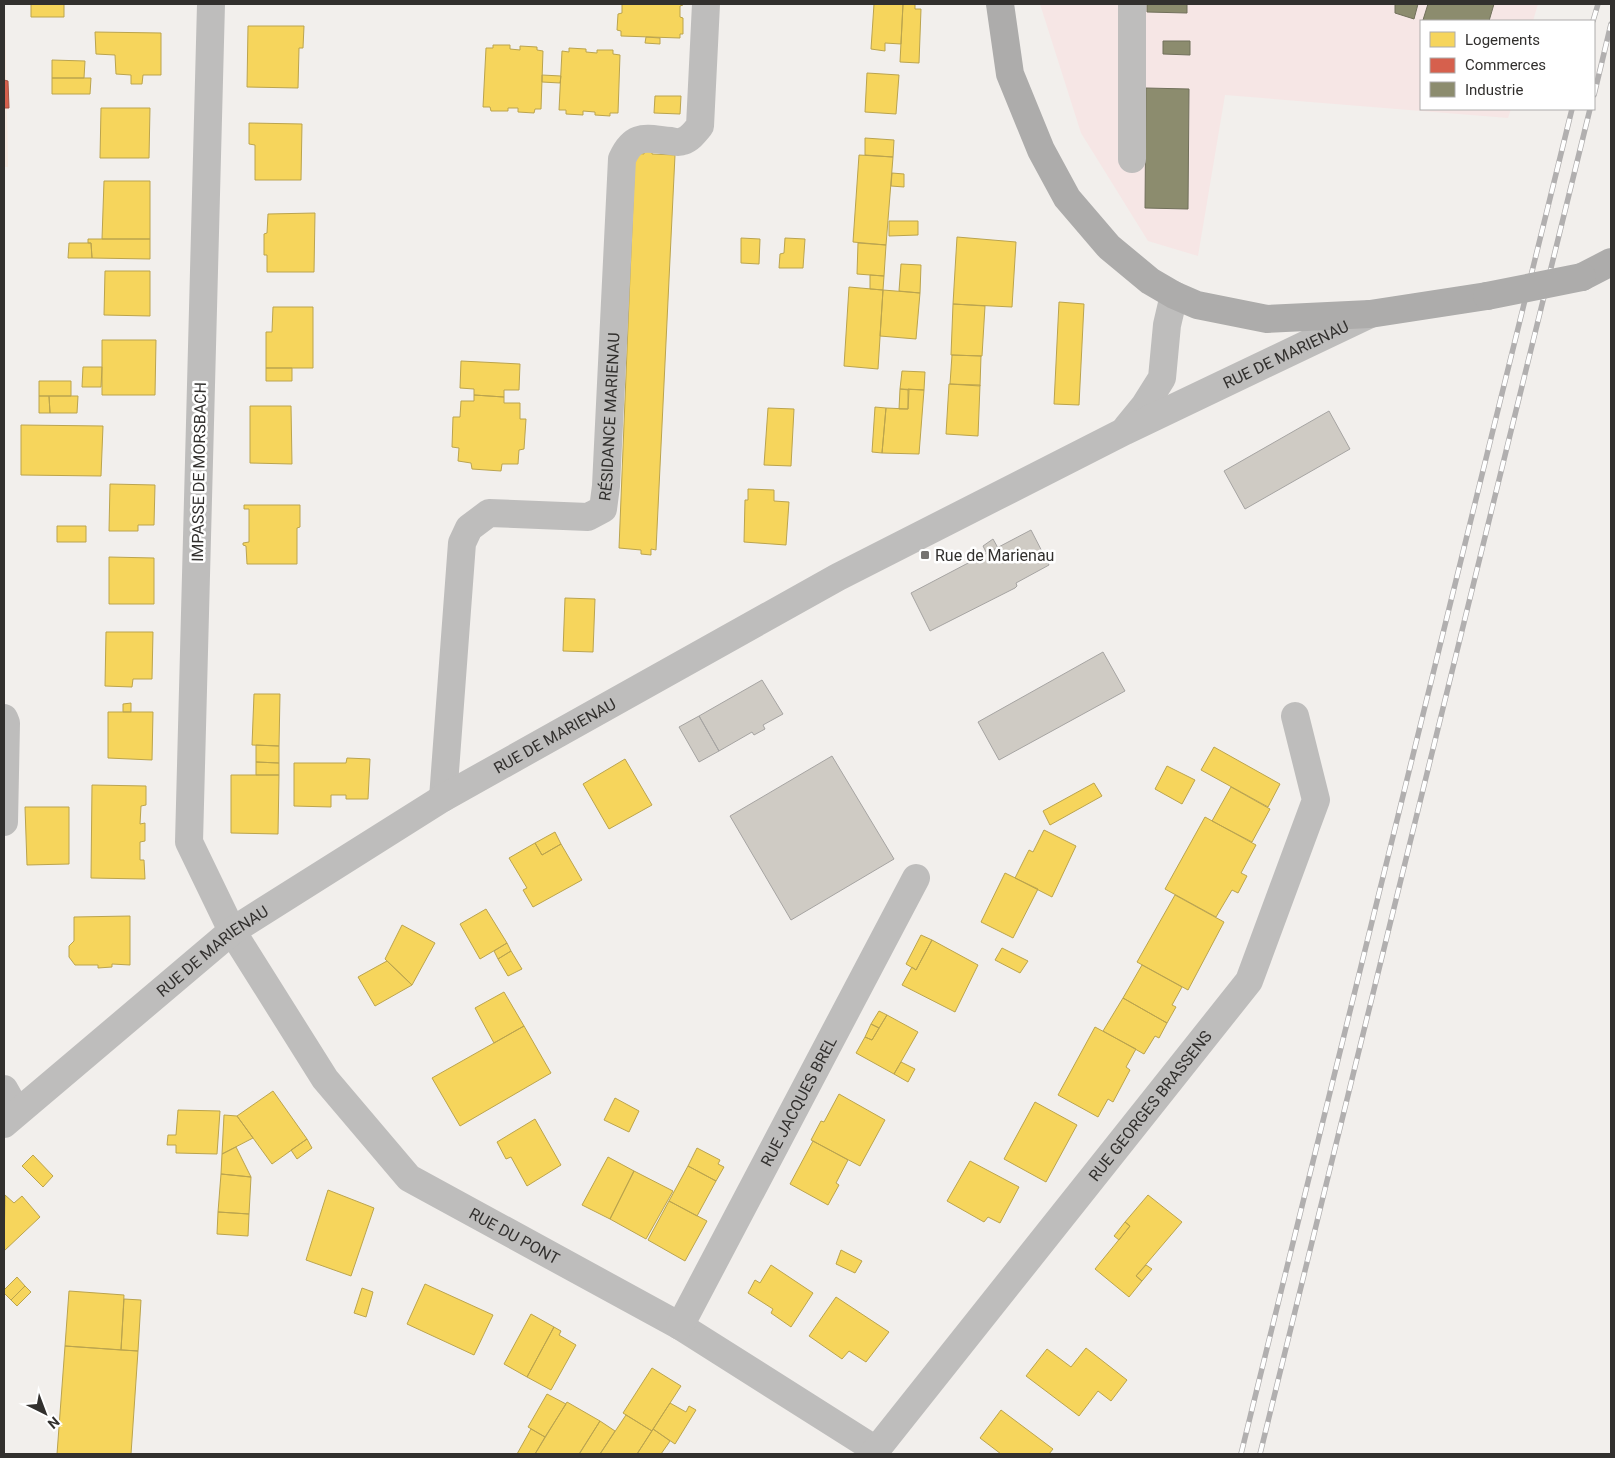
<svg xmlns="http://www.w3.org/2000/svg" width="1615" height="1458" viewBox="0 0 1615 1458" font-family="Roboto,sans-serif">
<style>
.commercial{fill:#f5e8df}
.industrial{fill:#f6e6e5}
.homes{fill:#f6d55c;stroke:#bba44e}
.shops{fill:#d6604d;stroke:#a55244}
.industry{fill:#8c8c6e;stroke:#71705b}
.building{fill:#cfcbc4;stroke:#a6a4a2}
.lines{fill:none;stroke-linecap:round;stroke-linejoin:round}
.minor{stroke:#bebdbc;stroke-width:28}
.major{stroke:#adacab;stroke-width:28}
.rail-casing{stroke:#b1afaf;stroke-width:5.5}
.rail{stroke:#fff;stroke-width:4;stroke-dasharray:11;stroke-linecap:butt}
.major-bridge{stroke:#adacab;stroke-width:28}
.poi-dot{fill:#757370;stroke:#fff;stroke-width:2}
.labels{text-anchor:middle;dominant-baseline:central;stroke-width:5;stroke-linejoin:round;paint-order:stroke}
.street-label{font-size:16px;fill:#32302e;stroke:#fff}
.poi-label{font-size:16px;fill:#32302e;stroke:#fff;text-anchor:start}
</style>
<rect width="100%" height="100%" fill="#f2efec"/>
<!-- commercial -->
<path class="commercial" d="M4,4H5L8,167H4Z"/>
<!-- industrial -->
<path class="industrial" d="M1040,4H1538L1533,21H1421V109H1511L1508,118L1225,95L1198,256L1148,241L1081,133Z"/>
<!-- homes -->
<path class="homes" d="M31,4H64V17H31Z
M622,4H683V5L680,6V17L683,18V34H680V38L621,36V31L617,30L618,14L622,13Z
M874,4H903L901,44L885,43V51L871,49Z
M903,4H915V9H921L919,63L900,62Z
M248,26H304L303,48H299L298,88L247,87Z
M95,32L161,33V75H143L142,84H131V75L116,74L115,55L96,54Z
M646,37L660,38V44L645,43Z
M493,45H510V49L520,50V46L537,47V50L543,51L541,109H535L534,113L518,112V108H508V111H491L490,107H483L486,48H493Z
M569,48L586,49V52L597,53V50H613V54L620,55L618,113H610V116L595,115V112L583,111V115L566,114V110H559L562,51L569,52Z
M52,60L85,61L84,78H52Z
M867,73L899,75L896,114L865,112Z
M542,75L561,76L560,83L542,82Z
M52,78H91L90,94H52Z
M655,96H681L680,114L654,113Z
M101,108H150L149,158H100Z
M249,123L302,124L301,180H255V145L249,144Z
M865,138L894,140L893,157L865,155Z
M644,150H652V154L675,155L656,550L651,549V555L641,554V550L619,548L635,153L644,154Z
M859,155L893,157L886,245L853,242Z
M892,173L904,174V187L891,186Z
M104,181H150V239H102Z
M315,213L314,272H267V255H264V234L267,233L268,214Z
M889,221H918V235L889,236Z
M957,237L1016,242L1012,307L953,304Z
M741,238L760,239L759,264L741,263Z
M785,238L805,239L803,268H779L780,254L784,253Z
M88,239H150V259L92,258L91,243H88Z
M69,243H91L92,258H68Z
M858,243L886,245L884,276L857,274Z
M901,264L921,265L920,293L899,291Z
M105,271H150V316L104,315Z
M870,275L884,276L883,290L870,289Z
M849,287L883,290L878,369L844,366Z
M883,290L920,293L916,339L880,336Z
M1059,302L1084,304L1079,405L1054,404Z
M953,304L985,306L982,356L951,355Z
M273,307H313V368H266V332H272Z
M102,340H156L155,395H102Z
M952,355L981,356L980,386L950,384Z
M461,361L520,364L519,390H504V397L474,395V389L460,388Z
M83,367H102L101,387H82Z
M266,368H292V381H266Z
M902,371L925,372L924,390L900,389Z
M39,381H71V396H39Z
M949,384L980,385L978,436L946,434Z
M900,389L909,390L908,409H899Z
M908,389L924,390L919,454L882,453L886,408L908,409Z
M474,395L504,397V403H520V419H526L524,449L519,450L518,464H502L501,471L472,469L471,463L458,461L459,448L452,447L453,417H460L461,401H474Z
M39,396H49L50,413H39Z
M49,396H78L77,413H50Z
M250,406H291L292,464L250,463Z
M875,407L886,408L882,453L872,452Z
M768,408L794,409L791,466L764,465Z
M21,425L103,426L101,476L21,475Z
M110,484L155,485L154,525H138V531H109Z
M748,489L774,490V501L789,502L786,545L744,542L745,500H748Z
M244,505H300V527L297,528V564H247L246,546L243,545V543L249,542V509H244Z
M57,526H86V542H57Z
M109,557L154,558V604H109Z
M565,598L595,599L593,652L563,651Z
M106,632H153L152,679H133L132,687L105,686Z
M254,694H280L279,746L252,745Z
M131,703V712H123V704Z
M108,712H153L152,760L108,758Z
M256,745L279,746V763L256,762Z
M1214,747L1280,784L1268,807L1201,770Z
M347,758L370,759L368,799H346V795H331V807L294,806V763H346Z
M625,759L652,805L609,829L583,784Z
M256,762L279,763V775H256Z
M1167,766L1195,780L1182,804L1155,789Z
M231,775H279L278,834L231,833Z
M1094,783L1102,796L1050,825L1043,811Z
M92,785L146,786V805L141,806L140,824L145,823V841L140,842V860H144L145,879L91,878Z
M1231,787L1270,809L1252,842L1212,821Z
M25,807H69V864L27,865Z
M1205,817L1256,845L1241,873L1247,876L1238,893L1232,890L1216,917L1165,889Z
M1044,830L1076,846L1052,897L1015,878L1029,850L1033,852Z
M555,832L561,844L542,855L535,843Z
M535,843L542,855L561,844L582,880L533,907L523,890L527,888L509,858Z
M1005,873L1038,889L1013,938L981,922Z
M1175,895L1224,922L1188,990L1137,962Z
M486,909L507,943L480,959L460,924Z
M130,916V965L112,964V967L98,968V965H75L69,957V946L74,941V917Z
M402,925L435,943L412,985L385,959Z
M921,935L932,940L916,970L906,964Z
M932,940L978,965L955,1012L902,985L912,967L916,970Z
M507,943L511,951L498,959L494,951Z
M1002,948L1028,961L1020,973L995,960Z
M511,951L522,969L508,976L498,959Z
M387,961L412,985L375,1006L358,977Z
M1142,965L1182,987L1172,1005L1176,1007L1167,1023L1123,998Z
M504,992L524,1026L494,1043L475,1008Z
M1123,998L1167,1023L1159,1038L1155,1036L1144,1054L1103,1031Z
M879,1011L887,1015L879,1028L871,1024Z
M887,1015L918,1032L894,1074L856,1053L865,1037L872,1040Z
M871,1024L879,1028L872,1040L865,1037Z
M524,1026L551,1073L460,1126L432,1078Z
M1095,1027L1136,1049L1126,1067L1130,1070L1113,1102L1108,1099L1098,1117L1058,1095Z
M901,1062L915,1069L908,1082L894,1074Z
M273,1091L307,1139L272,1164L237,1116Z
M839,1094L885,1120L860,1166L811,1140L821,1121L824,1122Z
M615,1098L639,1111L629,1132L604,1120Z
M1035,1102L1077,1125L1046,1182L1004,1159Z
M178,1110L220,1111L217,1154L176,1153V1145H167L168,1135H176Z
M224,1115L237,1116L253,1138L222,1154Z
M535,1119L561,1165L527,1186L511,1157L506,1159L497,1142Z
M307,1139L312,1148L297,1159L291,1150Z
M813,1141L848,1160L836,1183L839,1185L828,1205L790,1184Z
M236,1147L251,1177L221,1174L222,1154Z
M697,1148L720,1160L718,1164L724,1167L716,1181L688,1166Z
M33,1155L53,1176L43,1187L22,1166Z
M608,1157L634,1171L610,1219L582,1205Z
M970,1161L1019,1187L1000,1223L988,1217L984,1222L947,1201Z
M688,1166L716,1181L697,1216L669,1201Z
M634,1171L673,1191L646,1239L610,1219Z
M221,1174L251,1177L249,1214L218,1212Z
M328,1190L374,1208L351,1276L306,1260Z
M5,1195L14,1203L22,1196L40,1217L4,1251Z
M1148,1195L1182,1222L1136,1276L1142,1281L1129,1297L1095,1269L1130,1226L1125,1222Z
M669,1201L707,1221L685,1261L648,1240Z
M218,1212L249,1214L248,1236L217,1234Z
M1125,1222L1130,1226L1119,1240L1114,1236Z
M841,1250L862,1261L855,1273L836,1264Z
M771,1265L813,1293L791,1327L771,1313L773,1309L748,1293L755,1280L760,1283Z
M1146,1265L1152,1269L1142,1281L1136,1276Z
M17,1277L25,1286L11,1300L4,1293V1290Z
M425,1284L493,1315L474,1355L407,1324Z
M25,1286L31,1292L17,1306L11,1300Z
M362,1288L373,1292L366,1317L354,1313Z
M69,1291L124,1295L121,1350L65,1346Z
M836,1297L889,1332L866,1362L849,1351L842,1359L809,1336Z
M124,1299L141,1300L138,1351L121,1350Z
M531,1314L554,1327L527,1377L504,1364Z
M554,1327L561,1331L559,1335L576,1345L551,1390L527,1377Z
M65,1346L138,1351L131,1454H57Z
M1086,1348L1127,1380L1111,1401L1098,1391L1079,1416L1026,1376L1047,1349L1071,1367Z
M652,1368L681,1386L652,1431L623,1413Z
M547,1394L566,1404L545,1437L528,1427Z
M567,1402L600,1421L579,1454H535Z
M670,1403L686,1412L689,1406L696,1410L675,1444L653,1429Z
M1001,1410L1053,1449L1049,1454H1001L980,1438Z
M626,1415L652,1431L637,1454H600Z
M600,1421L615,1431L600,1454H582L580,1453Z
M531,1429L545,1437L535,1454H517Z
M653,1429L670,1441L661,1454H637Z"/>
<!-- shops -->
<path class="shops" d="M4,80L8,81L9,108H4Z"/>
<!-- industry -->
<path class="industry" d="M1147,4H1187V13L1147,12Z
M1395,4H1418L1414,19L1395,13Z
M1428,4H1494L1489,21H1428L1423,20Z
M1163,41H1190V55L1163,54Z
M1146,88L1189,89L1188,209L1145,208Z"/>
<!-- building -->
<path class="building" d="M1329,411L1350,449L1245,509L1224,471Z
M1031,530L1049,565L1016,583L1017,586L1015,588L930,631L911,593Z
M993,539L998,548L987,554L983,546Z
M1103,652L1125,691L999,760L978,722Z
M762,680L783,714L763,725L765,729L754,735L752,732L719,751L699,716Z
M699,716L719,751L699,762L679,727Z
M832,756L894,859L791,920L730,816Z"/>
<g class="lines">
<!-- minor -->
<g class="minor">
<path id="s1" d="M211,4L189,842L232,931L325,1079L409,1178L680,1326L876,1450"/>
<path d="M1132,4V159"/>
<path d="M1127,427L1145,405L1162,378L1167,325L1174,295"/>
<path d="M4,718L6,723L4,822"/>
<path id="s2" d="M443,798L462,543L469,528L489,513L588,517L603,509L606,486L622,159C634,132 647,139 671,141C675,142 679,143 683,141C690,139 695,132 700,126L706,4"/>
<path d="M4,1089L17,1112"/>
<path id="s3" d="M4,1124L232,931L443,798L838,577L1125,431L1370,314"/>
<path id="s4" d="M680,1326L916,878"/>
<path id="s5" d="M873,1454L1249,981L1316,800L1295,716"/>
</g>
<!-- major -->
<path class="major" d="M1000,4L1010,74L1041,150L1067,198L1109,247L1150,281L1174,295L1197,305L1267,319L1370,314L1487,296
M1582,277L1611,262"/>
<!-- rail casing -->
<g class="rail-casing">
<path id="rail" d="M1593,21L1598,4
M1594,95L1611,24
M1241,1454L1572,109
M1260,1454L1590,109"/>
</g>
<!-- rail -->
<use href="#rail" class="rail"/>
<!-- major-bridge -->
<path class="major-bridge" d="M1487,296L1582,277"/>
</g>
<!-- markers -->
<rect class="poi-dot" x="920" y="550" width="10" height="10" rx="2.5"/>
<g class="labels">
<!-- street labels -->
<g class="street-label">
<text stroke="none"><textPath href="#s3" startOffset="1501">RUE DE MARIENAU</textPath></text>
<text stroke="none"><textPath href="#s2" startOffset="506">RÉSIDANCE MARIENAU</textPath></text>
<text transform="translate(199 472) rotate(-89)">IMPASSE DE MORSBACH</text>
<text stroke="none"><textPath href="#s3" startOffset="676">RUE DE MARIENAU</textPath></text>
<text stroke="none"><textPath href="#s3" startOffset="271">RUE DE MARIENAU</textPath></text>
<text stroke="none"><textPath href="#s4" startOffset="254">RUE JACQUES BREL</textPath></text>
<text stroke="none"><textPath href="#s5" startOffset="445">RUE GEORGES BRASSENS</textPath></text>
<text stroke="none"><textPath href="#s1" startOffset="1362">RUE DU PONT</textPath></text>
</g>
<!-- poi labels -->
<g class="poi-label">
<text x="935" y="555">Rue de Marienau</text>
</g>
</g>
<!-- border -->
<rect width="1615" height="1458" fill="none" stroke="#32302e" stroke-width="10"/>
<!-- legend -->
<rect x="1420" y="20" width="175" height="90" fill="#ffffff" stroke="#adacab"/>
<rect x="1430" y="32" width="25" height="15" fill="#f6d55c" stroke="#adacab"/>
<text x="1465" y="45" font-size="15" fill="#32302e">Logements</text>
<rect x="1430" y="58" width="25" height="15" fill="#d6604d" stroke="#adacab"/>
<text x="1465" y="70" font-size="15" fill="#32302e">Commerces</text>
<rect x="1430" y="82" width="25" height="15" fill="#8c8c6e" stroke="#adacab"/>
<text x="1465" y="95" font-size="15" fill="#32302e">Industrie</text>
<!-- north arrow -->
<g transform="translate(45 1413) rotate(138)" stroke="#ffffff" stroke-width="4" paint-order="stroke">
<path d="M0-4L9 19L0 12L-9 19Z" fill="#32302e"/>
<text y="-8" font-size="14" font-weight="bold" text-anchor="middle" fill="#32302e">N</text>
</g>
</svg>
